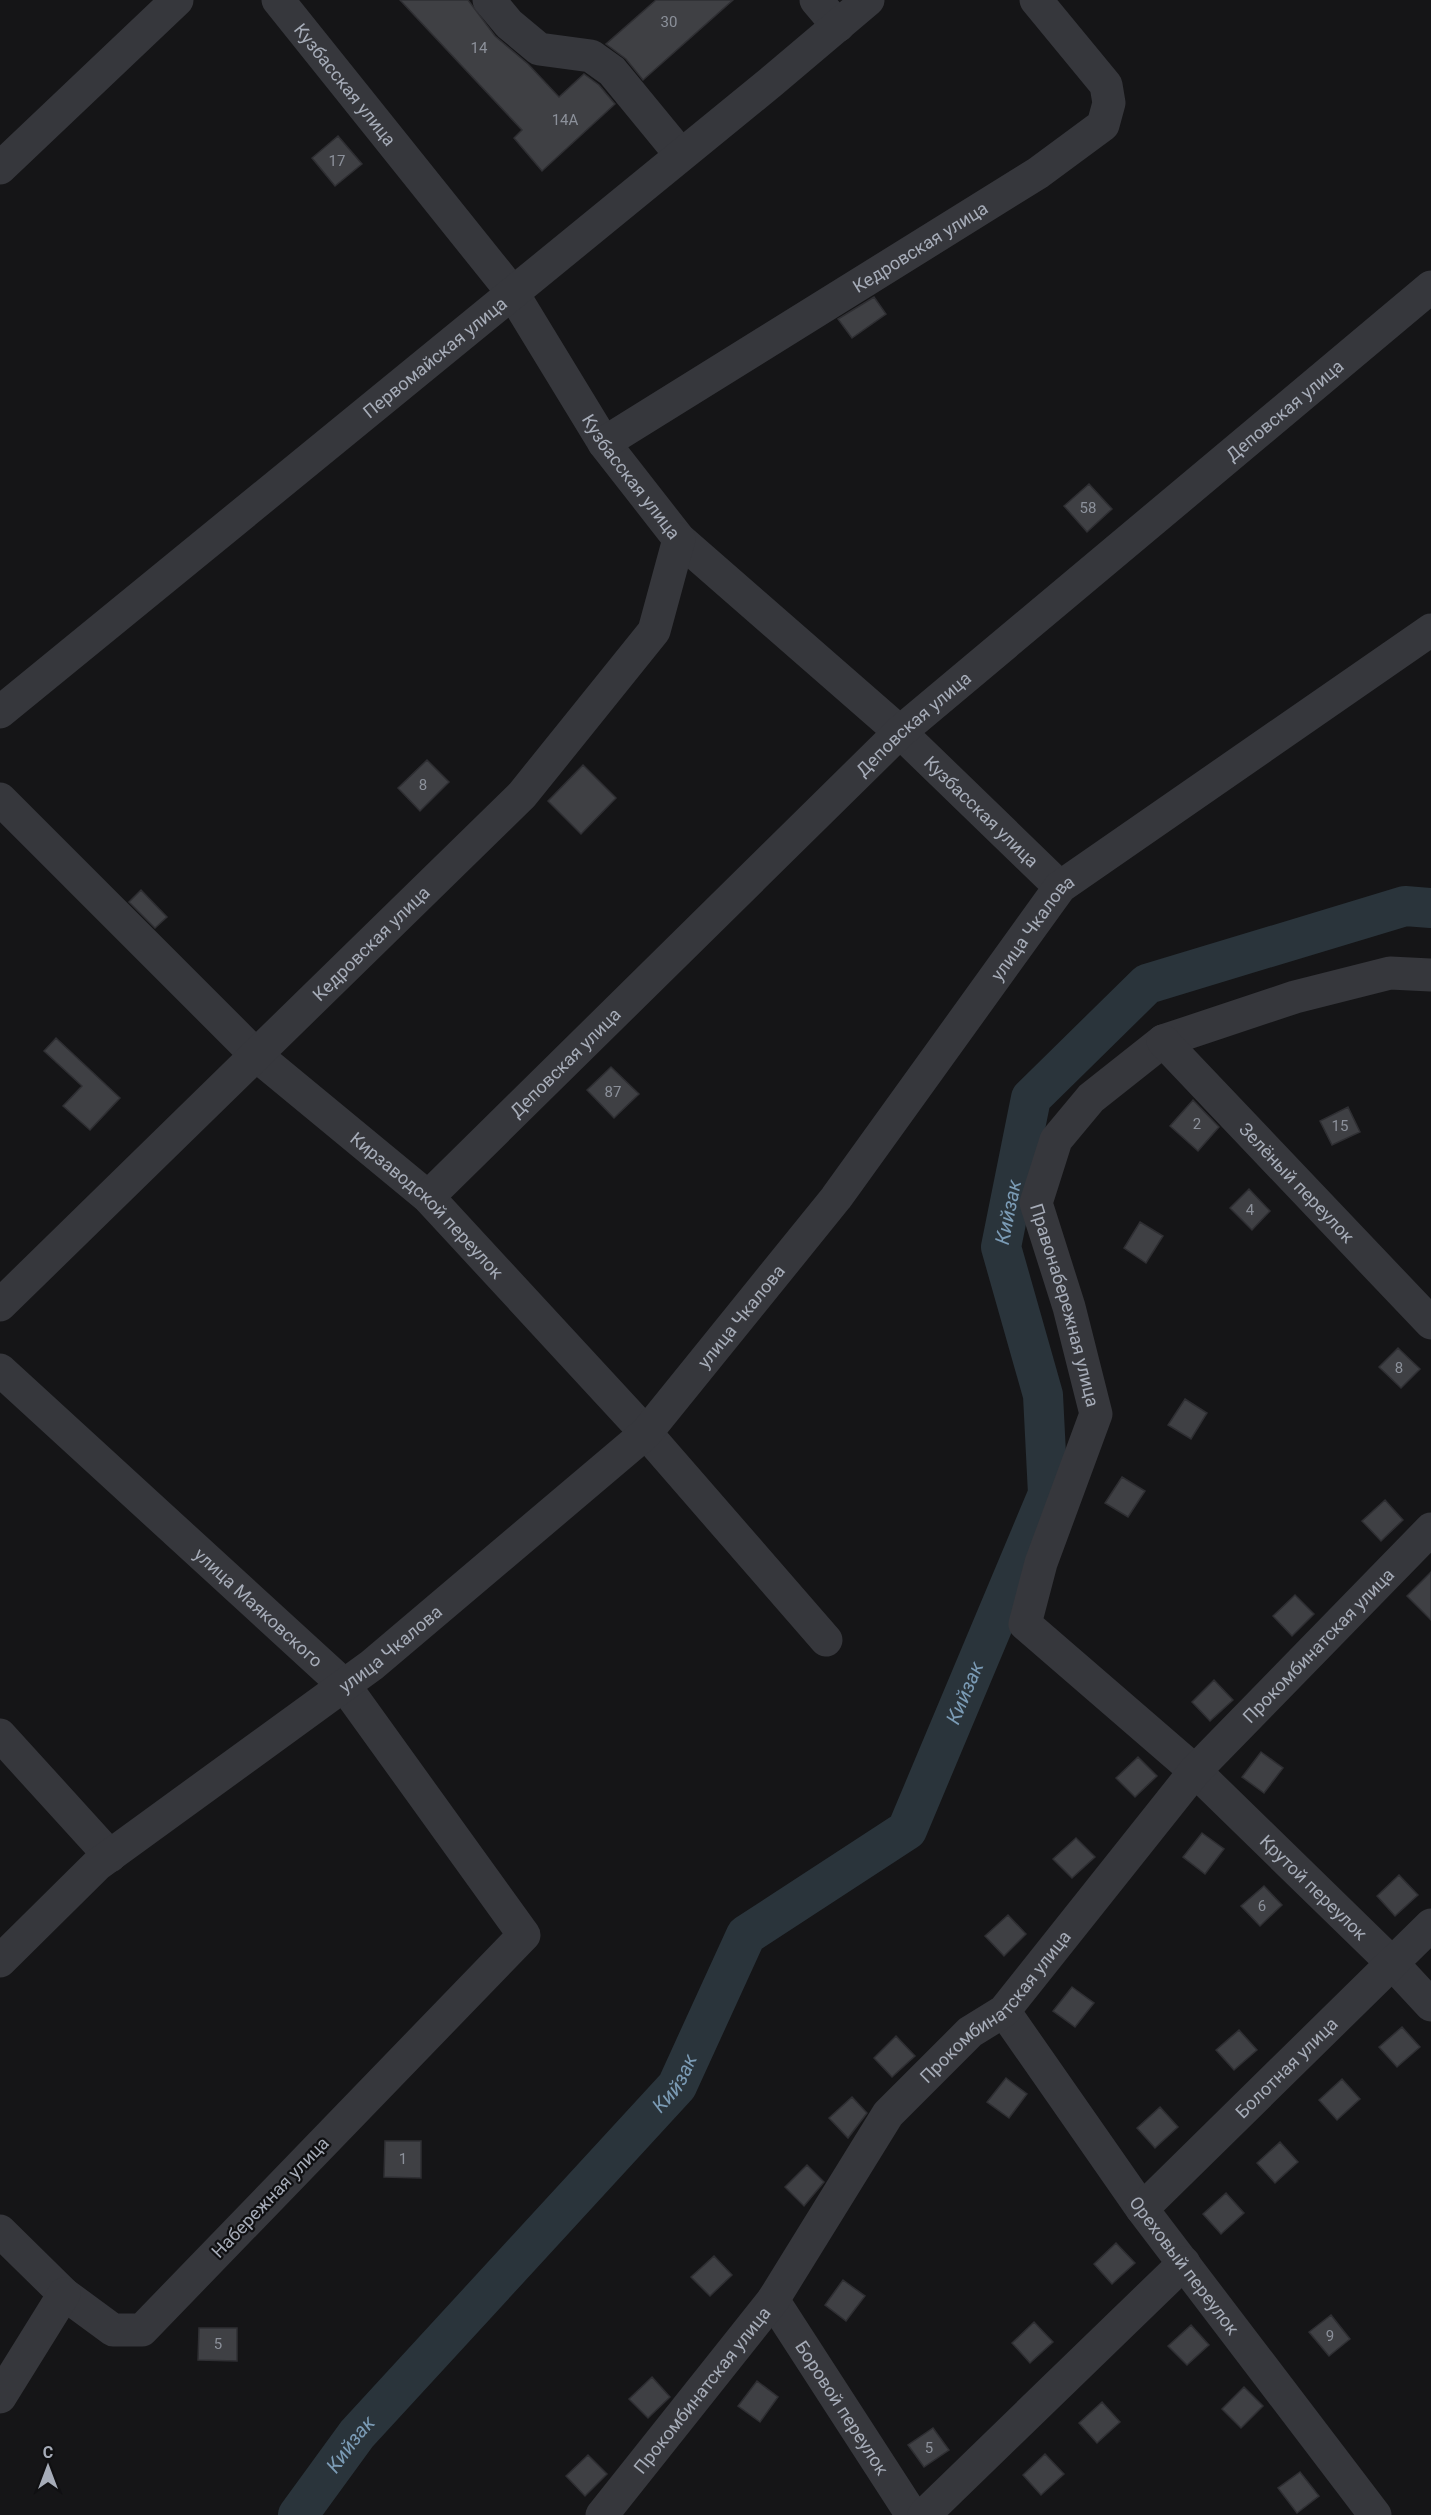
<svg xmlns="http://www.w3.org/2000/svg" width="1431" height="2515" viewBox="0 0 1431 2515" font-family="Roboto,sans-serif">
<style>
.lines{fill:none;stroke-linecap:round;stroke-linejoin:round}
.river{stroke:#2a343b;stroke-width:40}
.building{fill:#3f4044;stroke:#2f2f33;stroke-width:1.5}
.minor{stroke:#36373c;stroke-width:33}
.labels{text-anchor:middle;dominant-baseline:central;stroke-width:4.5;stroke-linejoin:round;paint-order:stroke}
.number-label{font-size:15px;fill:#8c919b}
.street-label{font-size:18px;fill:#a6acb8;stroke:#101012}
.water-label{font-size:20px;font-style:italic;fill:#7b9bb5;stroke:#101012}
</style>
<rect width="100%" height="100%" fill="#151517"/>
<g class="lines">
<!-- river -->
<path class="river" id="s1" d="M298,2515L357,2434L677,2086L746,1935L907,1830L1048,1494L1043,1395L1001,1247L1031,1098L1147,984L1405,906L1431,908"/>
</g>
<!-- building -->
<path class="building" d="M400,0H468L495,36L528,64L559,97L584,74L599,85L615,104L542,171L514,138L522,130Z
M656,0H733L643,80L626,59L606,44Z
M338,136L362,164L335,186L312,158Z
M874,297L886,314L852,338L838,319Z
M1089,484L1112,509L1087,532L1064,506Z
M427,760L449,782L420,811L398,788Z
M583,765L616,798L581,834L548,801Z
M141,890L167,917L155,928L129,902Z
M56,1038L120,1098L90,1130L63,1106L82,1086L44,1051Z
M611,1067L639,1094L614,1118L587,1090Z
M1193,1100L1219,1127L1198,1151L1170,1126Z
M1348,1107L1360,1132L1332,1145L1320,1121Z
M1249,1189L1270,1211L1252,1230L1230,1208Z
M1140,1222L1163,1236L1146,1263L1124,1248Z
M1398,1348L1420,1369L1401,1388L1379,1367Z
M1185,1399L1207,1413L1191,1439L1168,1425Z
M1122,1477L1145,1491L1128,1517L1105,1503Z
M1385,1500L1403,1520L1381,1541L1362,1521Z
M1431,1572V1620L1407,1596Z
M1295,1595L1314,1614L1292,1636L1273,1616Z
M1214,1680L1233,1700L1210,1721L1192,1702Z
M1261,1752L1283,1768L1264,1793L1242,1777Z
M1138,1757L1157,1776L1135,1797L1116,1778Z
M1202,1833L1224,1849L1205,1874L1183,1857Z
M1076,1838L1095,1857L1072,1878L1053,1859Z
M1399,1875L1418,1895L1395,1916L1377,1896Z
M1264,1886L1282,1905L1260,1926L1241,1906Z
M1008,1915L1026,1934L1004,1956L985,1936Z
M1072,1987L1094,2003L1075,2027L1053,2011Z
M1402,2027L1420,2047L1397,2067L1379,2047Z
M1239,2030L1257,2050L1234,2070L1216,2050Z
M896,2036L915,2056L892,2077L874,2058Z
M1006,2078L1027,2094L1009,2118L987,2102Z
M1342,2079L1360,2099L1337,2120L1319,2100Z
M852,2097L867,2113L848,2138L829,2118Z
M1160,2107L1178,2127L1155,2148L1137,2128Z
M385,2141H421V2178L384,2177Z
M1280,2142L1298,2162L1275,2183L1257,2163Z
M807,2165L824,2182L804,2206L785,2187Z
M1226,2193L1244,2213L1221,2234L1203,2214Z
M1116,2243L1135,2263L1112,2284L1094,2264Z
M714,2256L732,2275L710,2296L691,2277Z
M843,2280L865,2296L846,2321L825,2305Z
M1331,2315L1350,2339L1329,2356L1309,2332Z
M1034,2322L1053,2342L1030,2363L1012,2343Z
M1191,2325L1209,2345L1187,2365L1168,2346Z
M199,2328H237V2361L198,2360Z
M652,2377L670,2397L648,2418L629,2399Z
M757,2381L778,2397L760,2422L738,2406Z
M1244,2387L1263,2406L1241,2428L1222,2409Z
M1102,2402L1120,2422L1097,2443L1079,2423Z
M933,2428L949,2450L924,2467L908,2445Z
M1045,2454L1064,2474L1041,2495L1023,2475Z
M588,2455L607,2474L585,2496L566,2476Z
M1300,2472L1319,2496L1297,2513L1278,2488Z"/>
<g class="lines">
<!-- minor -->
<g class="minor">
<path id="s2" d="M278,0L512,292L604,443L679,539L900,732L1060,887"/>
<path d="M489,0L509,24L539,49L591,56L612,71L681,155"/>
<path d="M816,0L838,26"/>
<path d="M0,168L177,0"/>
<path id="s3" d="M604,443L1038,173L1103,125L1109,103L1106,85L1036,0"/>
<path id="s4" d="M0,712L771,82L868,0"/>
<path id="s5" d="M0,799L256,1055L428,1197L646,1433L826,1640"/>
<path id="s6" d="M1431,975L1390,973L1295,997L1163,1041L1091,1098L1056,1140L1036,1203L1069,1307L1096,1414L1041,1563L1025,1624L1195,1771L1392,1963L1431,2005"/>
<path id="s7" d="M1163,1041L1431,1323"/>
<path id="s8" d="M428,1197L900,732L1431,287"/>
<path id="s9" d="M0,1305L522,795L654,631L679,539"/>
<path id="s10" d="M0,1370L344,1685L524,1935L142,2330H113L64,2294L0,2231"/>
<path d="M0,1735L110,1856"/>
<path id="s11" d="M0,1961L97,1865L372,1665L646,1433L836,1198L1060,887L1431,630"/>
<path id="s12" d="M1004,2011L1142,2209L1375,2515"/>
<path id="s13" d="M1142,2209L1431,1925"/>
<path id="s14" d="M773,2300L912,2515"/>
<path d="M0,2397L64,2294"/>
<path id="s15" d="M602,2515L773,2300L888,2114L970,2032L1004,2011L1195,1771L1431,1529"/>
<path d="M924,2515L1184,2263"/>
</g>
</g>
<g class="labels">
<!-- number labels -->
<g class="number-label">
<text x="669" y="22">30</text>
<text x="479" y="48">14</text>
<text x="565" y="120">14А</text>
<text x="337" y="161">17</text>
<text x="1088" y="508">58</text>
<text x="423" y="785">8</text>
<text x="613" y="1092">87</text>
<text x="1197" y="1124">2</text>
<text x="1340" y="1126">15</text>
<text x="1250" y="1210">4</text>
<text x="1399" y="1368">8</text>
<text x="1262" y="1906">6</text>
<text x="403" y="2159">1</text>
<text x="1330" y="2336">9</text>
<text x="218" y="2344">5</text>
<text x="929" y="2448">5</text>
</g>
<!-- street labels -->
<g class="street-label">
<text stroke="none"><textPath href="#s2" startOffset="108">Кузбасская улица</textPath></text>
<text stroke="none"><textPath href="#s3" startOffset="372">Кедровская улица</textPath></text>
<text stroke="none"><textPath href="#s4" startOffset="561">Первомайская улица</textPath></text>
<text stroke="none"><textPath href="#s8" startOffset="1164">Деповская улица</textPath></text>
<text stroke="none"><textPath href="#s2" startOffset="594">Кузбасская улица</textPath></text>
<text stroke="none"><textPath href="#s8" startOffset="678">Деповская улица</textPath></text>
<text stroke="none"><textPath href="#s2" startOffset="1080">Кузбасская улица</textPath></text>
<text stroke="none"><textPath href="#s11" startOffset="1472">улица Чкалова</textPath></text>
<text stroke="none"><textPath href="#s9" startOffset="518">Кедровская улица</textPath></text>
<text stroke="none"><textPath href="#s8" startOffset="192">Деповская улица</textPath></text>
<text stroke="none"><textPath href="#s7" startOffset="195">Зелёный переулок</textPath></text>
<text stroke="none"><textPath href="#s5" startOffset="590">Кирзаводской переулок</textPath></text>
<text stroke="none"><textPath href="#s6" startOffset="597">Правонабережная улица</textPath></text>
<text stroke="none"><textPath href="#s11" startOffset="986">улица Чкалова</textPath></text>
<text stroke="none"><textPath href="#s10" startOffset="351">улица Маяковского</textPath></text>
<text stroke="none"><textPath href="#s15" startOffset="1132">Прокомбинатская улица</textPath></text>
<text stroke="none"><textPath href="#s11" startOffset="501">улица Чкалова</textPath></text>
<text stroke="none"><textPath href="#s6" startOffset="1323">Крутой переулок</textPath></text>
<text stroke="none"><textPath href="#s15" startOffset="646">Прокомбинатская улица</textPath></text>
<text stroke="none"><textPath href="#s13" startOffset="202">Болотная улица</textPath></text>
<text transform="translate(270 2197) rotate(-46)">Набережная улица</text>
<text stroke="none"><textPath href="#s12" startOffset="312">Ореховый переулок</textPath></text>
<text stroke="none"><textPath href="#s15" startOffset="160">Прокомбинатская улица</textPath></text>
<text stroke="none"><textPath href="#s14" startOffset="128">Боровой переулок</textPath></text>
</g>
<!-- water labels -->
<g class="water-label">
<text stroke="none"><textPath href="#s1" startOffset="1584">Кийзак</textPath></text>
<text stroke="none"><textPath href="#s1" startOffset="1080">Кийзак</textPath></text>
<text stroke="none"><textPath href="#s1" startOffset="574">Кийзак</textPath></text>
<text stroke="none"><textPath href="#s1" startOffset="88">Кийзак</textPath></text>
</g>
</g>
<!-- north arrow -->
<g transform="translate(48 2467)" stroke="#101012" stroke-width="4.5" paint-order="stroke">
<path d="M0-4.5L10 22L0 15L-10 22Z" fill="#a6acb8"/>
<text y="-9" font-size="16" font-weight="bold" text-anchor="middle" fill="#a6acb8">С</text>
</g>
</svg>
